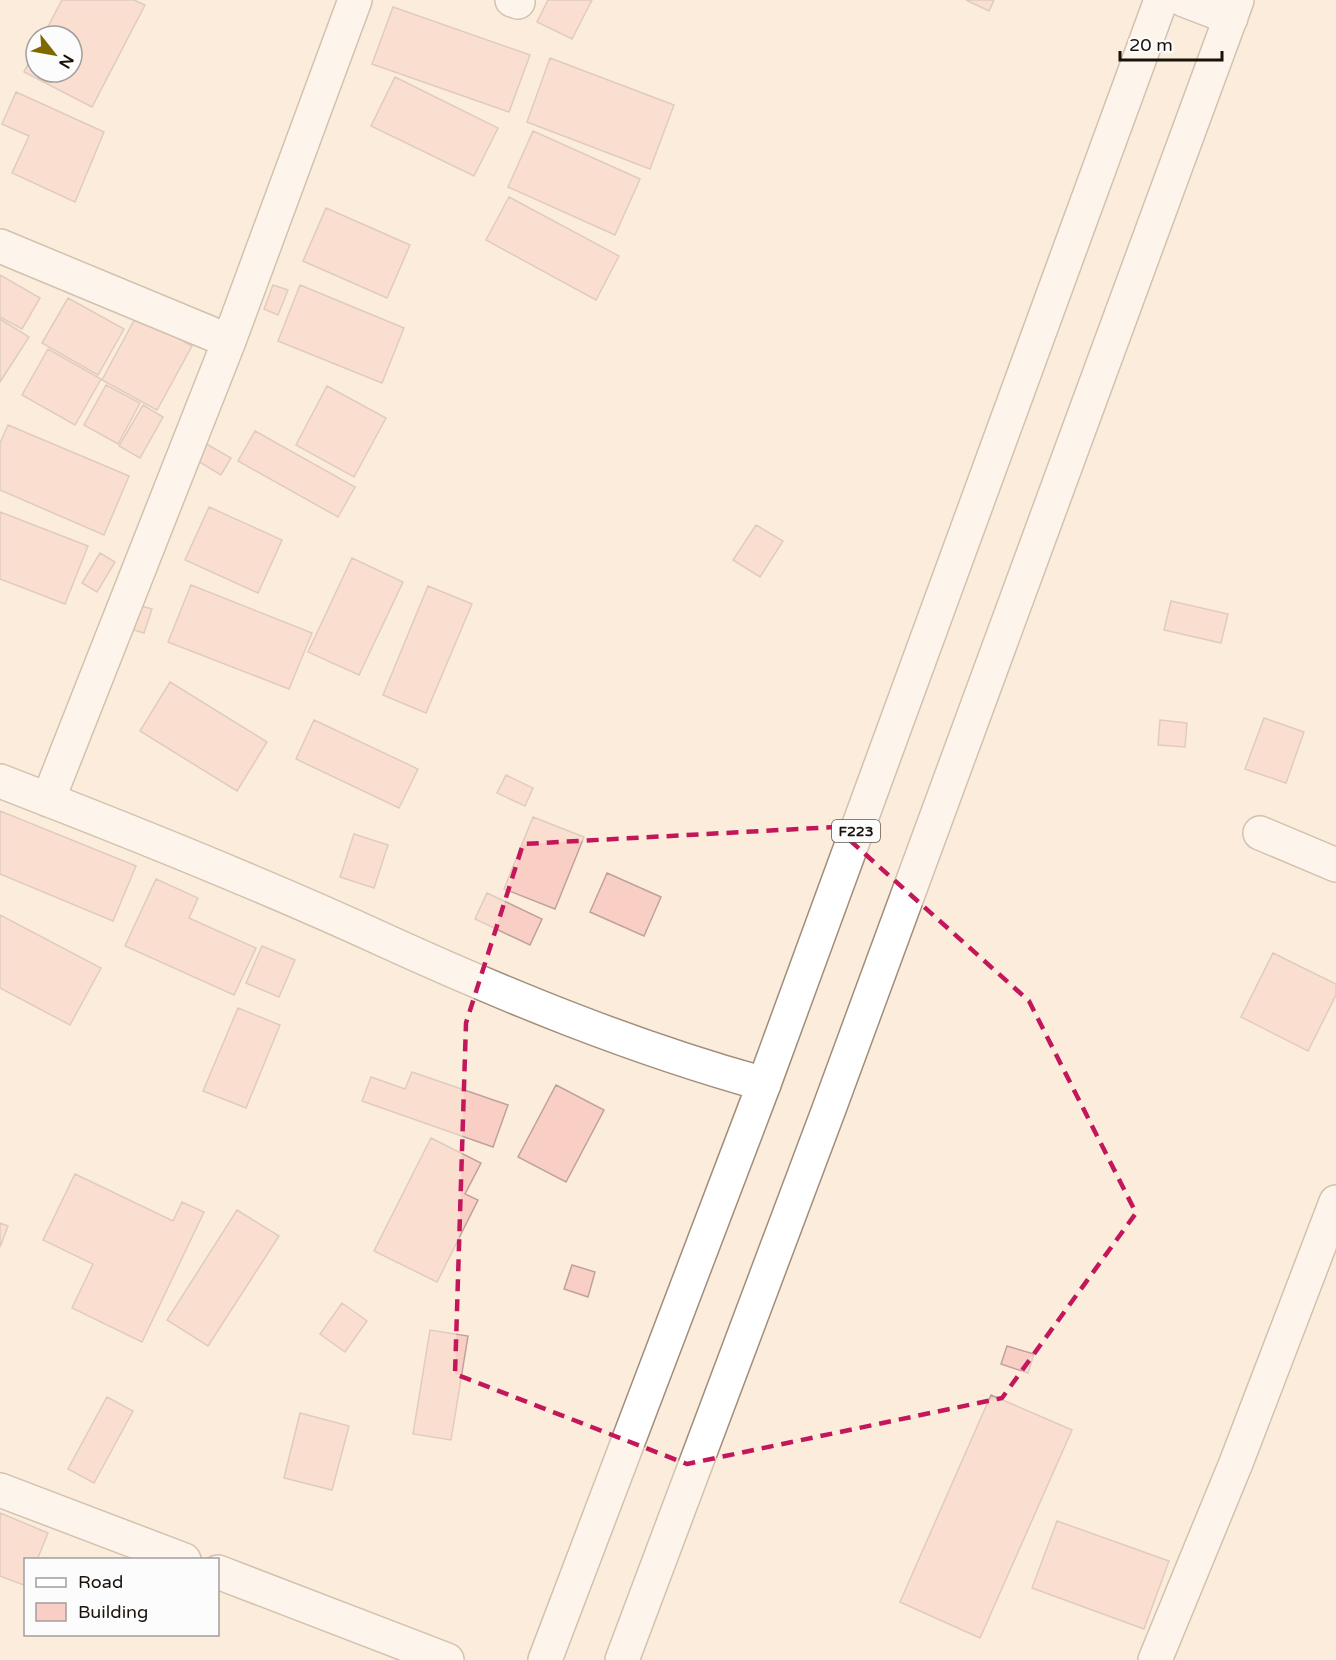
<svg xmlns="http://www.w3.org/2000/svg" width="1336" height="1660" viewBox="0 0 1336 1660" font-family="'Varela Round',sans-serif">
<style>
.building{fill:#f9cfc5;stroke:#bfa29c;stroke-width:1.5}
.lines{fill:none;stroke-linecap:round;stroke-linejoin:round}
.street-casing{stroke:#a08d7a;stroke-width:36}
.primary-casing{stroke:#a08d7a;stroke-width:36}
.street{stroke:#fff;stroke-width:33}
.primary{stroke:#fff;stroke-width:33}
.marked{fill:none;stroke:#c2185b;stroke-width:4.5;stroke-dasharray:12 8;stroke-linejoin:round}
.labels{text-anchor:middle;dominant-baseline:central;stroke-width:6;stroke-linejoin:round;paint-order:stroke}
.shield{fill:#fcfcfc;stroke:#5d5853;stroke-width:1.5}
.shield-label{font-size:14px;font-weight:bold;fill:#19120b}
</style>
<rect width="100%" height="100%" fill="#fcecdb"/>
<!-- building -->
<path class="building" d="M62,0H134L145,5L92,107L24,72L36,49V72H72V36H43Z
M548,0H592L572,39L537,22Z
M966,0H994L989,11Z
M393,7L530,55L509,112L372,64Z
M550,58L674,105L650,169L527,122Z
M395,77L498,128L474,176L371,126Z
M16,92L104,132L75,202L12,173L29,136L2,124Z
M533,131L640,179L615,235L508,187Z
M509,197L619,256L596,300L486,240Z
M326,208L410,245L387,298L303,261Z
M0,275L40,298L22,329L0,317Z
M273,285L288,290L278,315L264,309Z
M300,285L404,328L382,383L278,341Z
M68,298L124,329L98,375L42,343Z
M137,315L192,346L157,410L102,380Z
M0,319L29,337L0,382Z
M48,349L101,379L75,425L22,395Z
M106,385L140,403L118,444L84,425Z
M327,386L386,418L354,477L296,445Z
M143,405L163,417L140,458L119,446Z
M8,425L129,476L104,535L0,490V443Z
M255,431L355,487L338,517L238,461Z
M203,442L231,458L221,475L193,458Z
M209,507L282,540L258,593L185,560Z
M0,512L88,546L65,604L0,579Z
M756,525L783,541L760,577L733,560Z
M100,553L115,562L97,592L82,583Z
M352,558L403,582L359,675L308,652Z
M191,585L312,633L289,689L168,642Z
M428,586L472,604L426,713L383,695Z
M1171,601L1228,614L1221,643L1164,630Z
M131,603L152,609L144,633L124,627Z
M170,682L267,742L237,791L140,731Z
M1264,718L1304,732L1286,783L1245,769Z
M314,720L418,769L399,808L296,759Z
M1160,720L1187,723L1185,747L1158,745Z
M506,775L533,788L525,806L497,793Z
M0,811L136,866L113,921L0,874Z
M533,817L584,837L555,909L504,889Z
M354,834L388,845L374,888L340,877Z
M607,873L661,897L644,936L590,912Z
M156,879L198,898L189,918L256,948L234,995L125,946Z
M487,893L542,919L530,945L475,919Z
M0,915L101,968L70,1025L0,988Z
M262,946L295,960L279,997L246,983Z
M1273,953L1336,984V995L1308,1051L1241,1017Z
M238,1008L280,1025L246,1108L203,1091Z
M412,1072L508,1105L493,1147L362,1101L371,1077L405,1089Z
M556,1085L604,1110L566,1182L518,1157Z
M431,1138L481,1163L465,1194L478,1200L437,1282L374,1251Z
M75,1174L173,1221L182,1202L204,1212L142,1342L72,1308L93,1264L43,1240Z
M237,1210L279,1236L208,1346L167,1320Z
M0,1223L8,1226L0,1247Z
M572,1265L595,1272L588,1297L564,1289Z
M342,1303L367,1321L345,1352L320,1334Z
M430,1330L468,1336L451,1440L413,1434Z
M1007,1346L1034,1354L1028,1373L1001,1364Z
M991,1395L1072,1430L980,1638L900,1602Z
M107,1397L133,1411L94,1483L68,1469Z
M300,1413L349,1426L332,1490L284,1478Z
M0,1513L48,1533L37,1560H26V1586L0,1576Z
M1057,1521L1169,1561L1144,1629L1032,1588Z"/>
<g class="lines">
<!-- street casing -->
<g class="street-casing">
<path id="street" d="M512,0L518,2
M0,246L229,341
M0,781C130,831 260,883 386,941C509,997 634,1048 764,1084
M48,800L229,341L355,0
M1260,833L1336,865
M0,1490L184,1560
M218,1572L447,1660
M1155,1660L1236,1463L1336,1202"/>
</g>
<!-- primary casing -->
<g class="primary-casing">
<path id="primary" d="M1184,0L1231,18
M545,1660L764,1084L1161,0
M622,1660L829,1109L1237,0"/>
</g>
<!-- street -->
<use href="#street" class="street"/>
<!-- primary -->
<use href="#primary" class="primary"/>
</g>
<!-- marked area -->
<path d="M0 0H1336V1660H0ZM835,827L1029,1001L1136,1213L1002,1398L687,1464L455,1374L466,1023L523,844Z" fill="#fcecdb" fill-opacity=".55" fill-rule="evenodd"/>
<path class="marked" d="M835,827L1029,1001L1136,1213L1002,1398L687,1464L455,1374L466,1023L523,844Z"/>
<g class="labels">
<!-- shield labels -->
<rect class="shield" x="832" y="820" width="48" height="22" rx="4.5"/>
<g class="shield-label">
<text x="856" y="831">F223</text>
</g>
</g>
<!-- legend -->
<rect x="24" y="1558" width="195" height="78" fill="#fcfcfc" stroke="#a19e9c" stroke-width="1.5"/>
<rect x="36" y="1578" width="30" height="9" fill="#ffffff" stroke="#a19e9c" stroke-width="1.5"/>
<text x="78" y="1588" font-size="18" fill="#19120b">Road</text>
<rect x="36" y="1603" width="30" height="18" fill="#f9cfc5" stroke="#a19e9c" stroke-width="1.5"/>
<text x="78" y="1618" font-size="18" fill="#19120b">Building</text>
<!-- north arrow -->
<g transform="translate(54 54) rotate(121)"><circle r="28" fill="#fcfcfc" stroke="#a19e9c" stroke-width="1.5"/>
<path d="M0-4.5L10 22L0 15L-10 22Z" fill="#7d6900"/>
<text y="-9" font-size="16" font-weight="bold" text-anchor="middle" fill="#19120b">N</text>
</g>
<!-- scale -->
<path d="M1120 51v9h102v-9" fill="none" stroke="#19120b" stroke-width="3"/>
<text x="1129" y="51" font-size="18" fill="#19120b" stroke="#fcfcfc" stroke-width="4.5" paint-order="stroke">20 m</text>
</svg>
